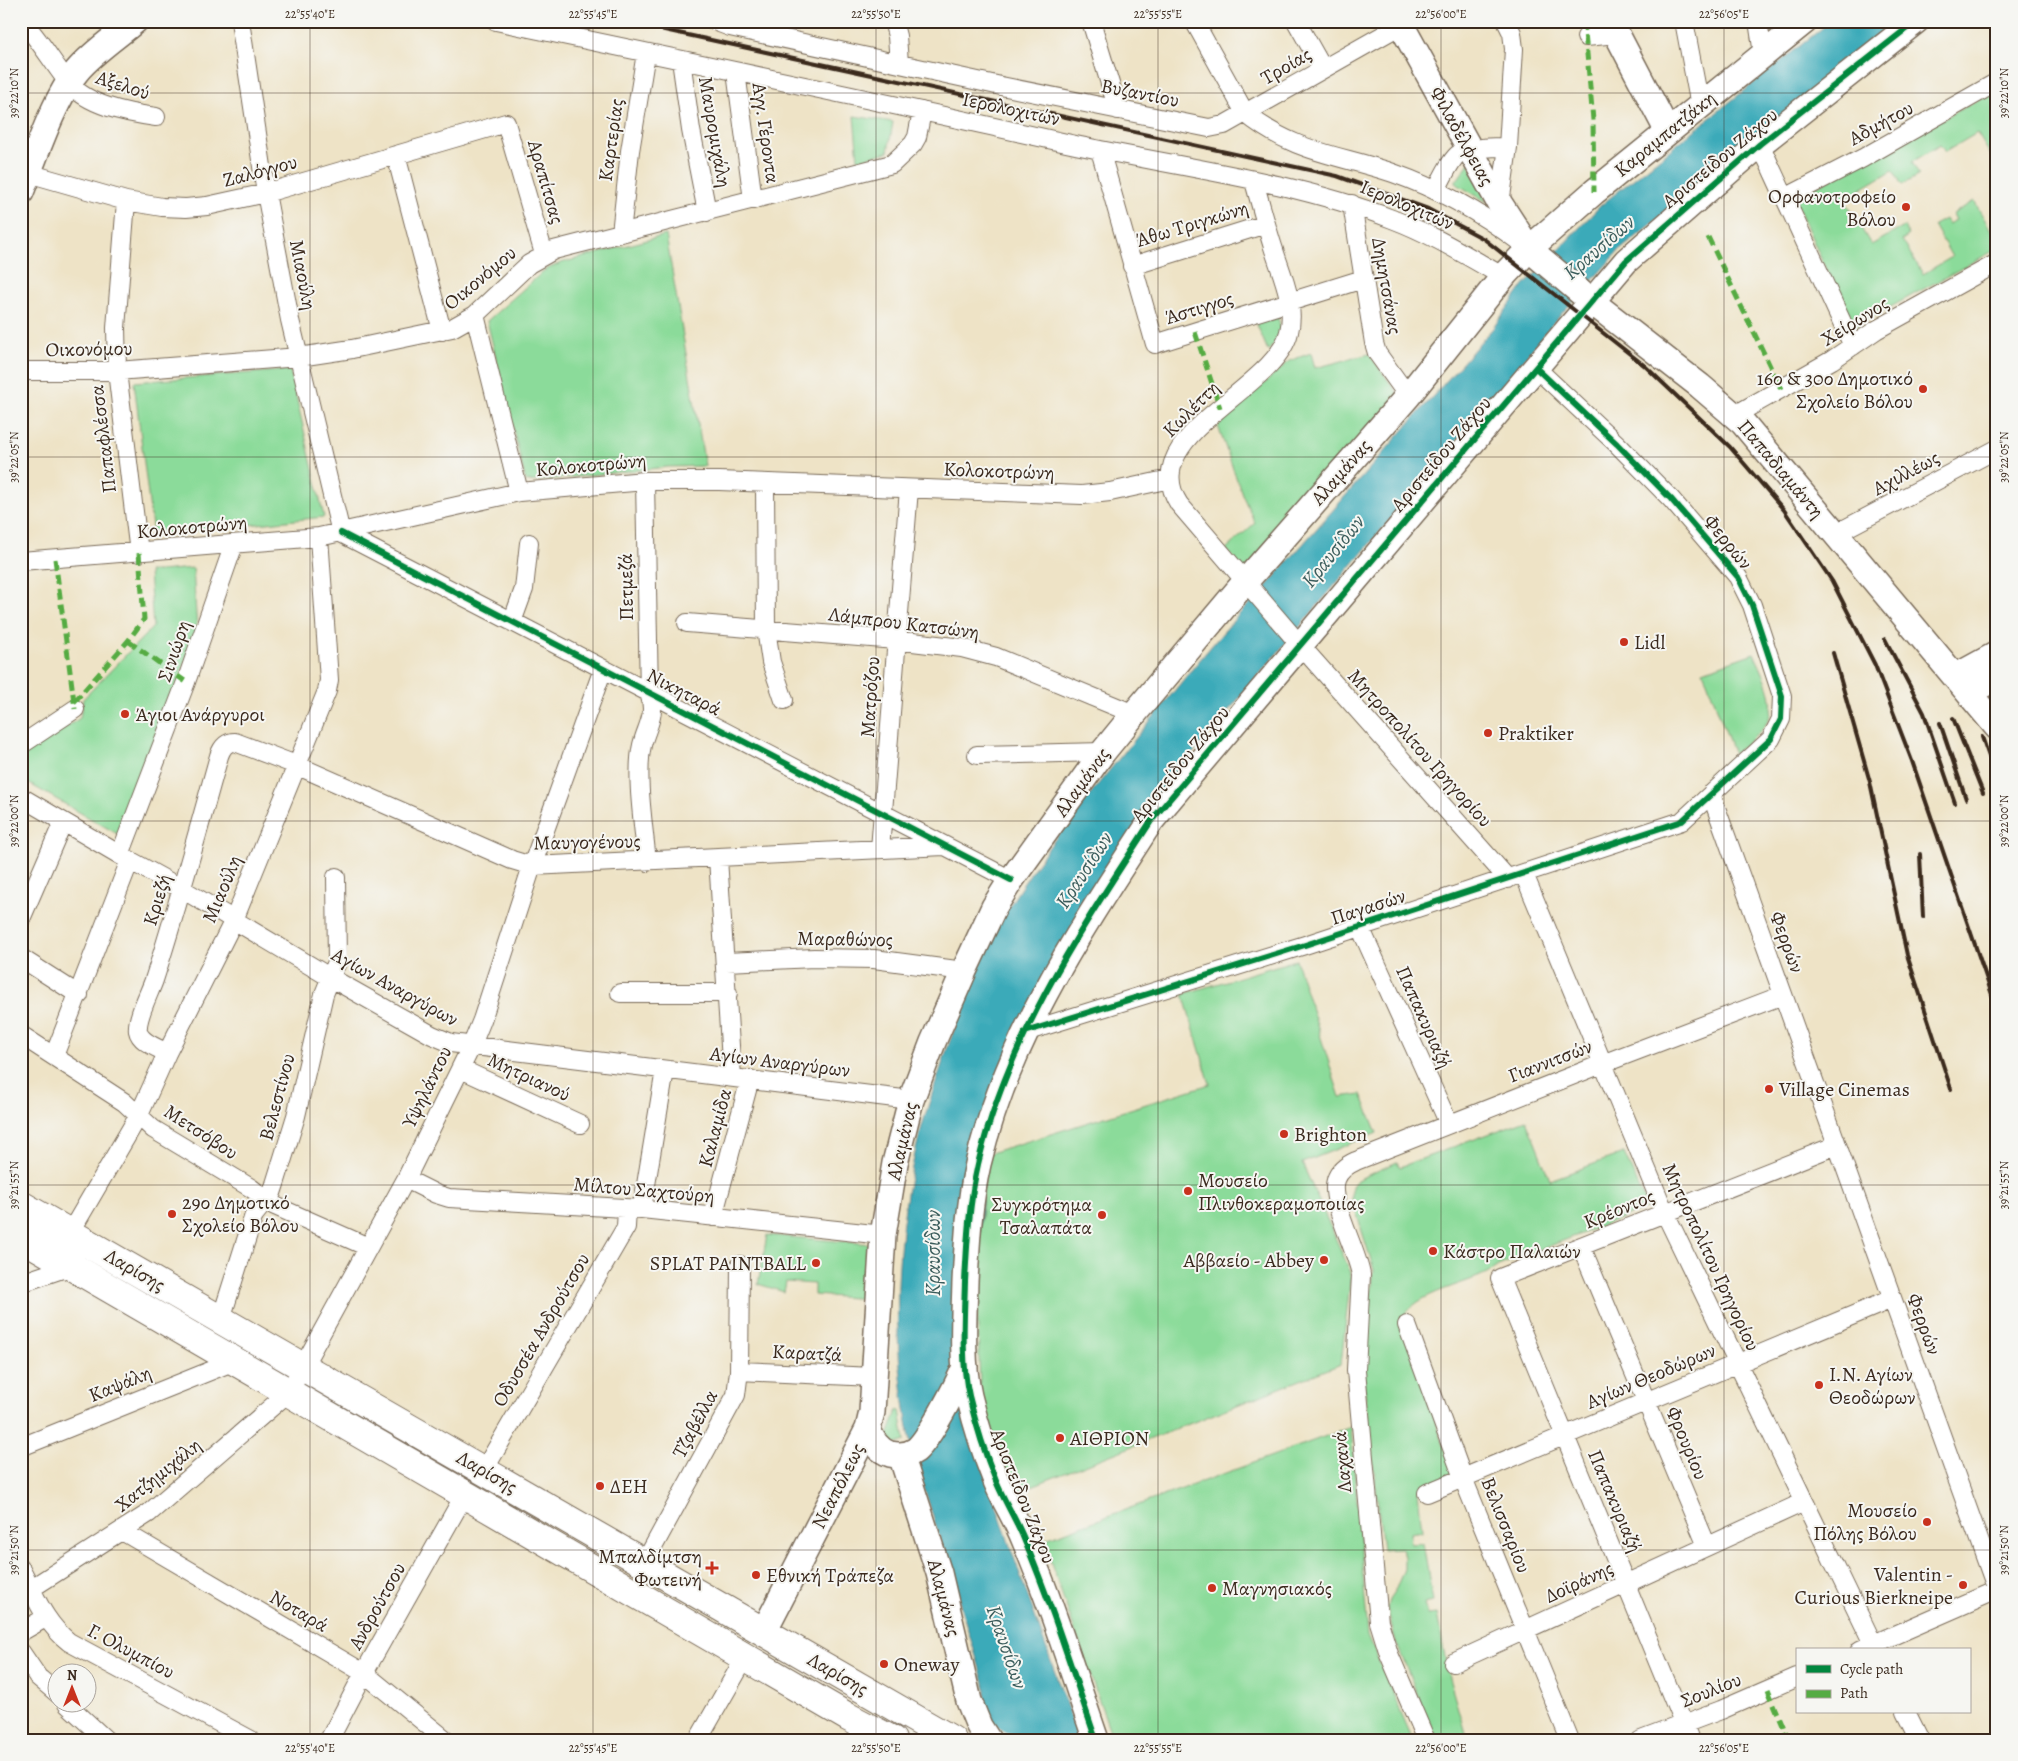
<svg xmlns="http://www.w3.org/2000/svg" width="2018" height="1761" viewBox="0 0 2018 1761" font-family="Alegreya,serif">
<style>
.green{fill:#8bdb9a;stroke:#63825c}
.water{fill:#3baab9;stroke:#3b6a6c}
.pier{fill:#eee3c6}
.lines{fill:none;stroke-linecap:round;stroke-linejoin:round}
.street-casing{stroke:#7a6b59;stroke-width:20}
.secondary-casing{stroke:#7a6b59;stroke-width:28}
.primary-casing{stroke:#7a6b59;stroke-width:30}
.street{stroke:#fff;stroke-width:18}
.secondary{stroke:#fff;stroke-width:25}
.primary{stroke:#fff;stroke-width:28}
.rail{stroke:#3b2a1e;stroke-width:4}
.quiet{stroke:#55ab43;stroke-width:5;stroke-dasharray:10 5;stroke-linecap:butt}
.cycleway-casing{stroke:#f6f6f2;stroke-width:9}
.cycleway{stroke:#00873e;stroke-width:6}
.ticks{fill:none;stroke:#3b2a1e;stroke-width:1;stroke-opacity:0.45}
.poi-dot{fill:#c8321e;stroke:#f6f6f2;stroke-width:2}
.labels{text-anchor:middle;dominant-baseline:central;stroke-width:4;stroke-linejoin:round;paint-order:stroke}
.street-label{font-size:20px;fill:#3b2a1e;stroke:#f6f6f2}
.poi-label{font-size:20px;fill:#3b2a1e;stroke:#f6f6f2;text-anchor:start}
.water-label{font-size:21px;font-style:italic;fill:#3b5d5c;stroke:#f6f6f2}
.neatline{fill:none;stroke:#3b2a1e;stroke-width:2}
.ticks-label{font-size:12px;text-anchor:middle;fill:#3b2a1e}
</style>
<rect width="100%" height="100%" fill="#f6f6f2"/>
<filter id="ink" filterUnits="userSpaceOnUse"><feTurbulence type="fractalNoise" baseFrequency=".02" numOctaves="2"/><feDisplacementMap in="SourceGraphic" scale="10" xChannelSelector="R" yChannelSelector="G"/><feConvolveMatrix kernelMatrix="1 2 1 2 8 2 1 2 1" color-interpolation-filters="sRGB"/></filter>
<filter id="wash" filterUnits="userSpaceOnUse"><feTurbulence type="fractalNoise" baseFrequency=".0096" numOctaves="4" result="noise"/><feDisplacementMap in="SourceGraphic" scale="20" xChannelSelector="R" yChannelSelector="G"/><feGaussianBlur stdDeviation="1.12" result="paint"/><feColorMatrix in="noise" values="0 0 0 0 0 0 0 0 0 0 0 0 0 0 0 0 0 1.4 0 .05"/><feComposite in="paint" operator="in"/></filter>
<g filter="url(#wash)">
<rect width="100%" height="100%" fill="#eee3c6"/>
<!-- green -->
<path class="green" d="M1997,90V165L1977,133L1945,152L1940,145L1912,162L1919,175L1902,185L1893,170L1844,199L1871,245L1904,227L1909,235L1902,240L1923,274L1952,257L1934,225L1945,219L1948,224L1956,220L1953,214L1974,201L1992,232L1997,229V249L1852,328L1794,198Z
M854,116L893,122L888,152L858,160Z
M1469,163L1487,202L1455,183Z
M666,235L705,466L668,467L526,482L487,321L545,270L561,263Z
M1276,314C1284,329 1279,339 1268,351L1255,320Z
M1311,353L1315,368L1369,354L1398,394L1245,571L1226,549L1255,523L1242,494L1218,426L1289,361Z
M290,370L324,517L153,535L134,382Z
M193,568L197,630L121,836L21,779V756L80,718L83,699L153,627L149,572Z
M1754,653C1763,674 1780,702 1766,724C1758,736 1744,745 1734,754L1703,671Z
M1296,960L1340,1097L1361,1094L1377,1133L1302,1163L1351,1273L1341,1364L1009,1495L977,1389L980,1388L976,1271L987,1154L1210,1084L1183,994Z
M1526,1120L1550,1180L1624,1153L1648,1208L1498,1266C1475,1285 1412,1290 1402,1321L1454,1475L1418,1491L1422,1531L1410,1533L1411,1544L1423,1543L1433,1602L1424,1604L1427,1615L1437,1614L1449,1678L1467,1740H1436L1396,1642L1387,1608L1389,1600L1395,1591L1404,1569V1557L1402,1548L1383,1549L1364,1383L1365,1337L1374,1270L1352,1199V1186L1357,1180L1397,1162L1400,1167Z
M767,1235L871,1244L867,1299L814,1295V1284L786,1282L784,1292L758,1284Z
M900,1410L905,1441L894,1445L887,1438L897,1411Z
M1351,1427L1368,1636L1413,1740H1113L1043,1540Z"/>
<!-- water -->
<path class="water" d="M1831,21H1901L1620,250L1554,322L1489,403L1159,793L986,1108L970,1425L1010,1546L1079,1740H991L984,1712L986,1689L913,1452C891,1354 893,1247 916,1149C924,1115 937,1080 948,1046C964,1002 981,957 1004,915C1043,848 1096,787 1145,727C1185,678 1223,629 1267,585L1493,328L1521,289L1601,205Z"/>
<!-- pier -->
<path class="pier" d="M989,1720L995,1726L1020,1740H991Z"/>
</g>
<g filter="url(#ink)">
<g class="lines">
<!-- street casing -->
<g class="street-casing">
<path id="street" d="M22,21C40,40 52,62 68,82C88,106 127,113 156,117
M240,21L266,193L290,320L341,533L1011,880
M496,21C688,61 880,101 1071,144C1178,167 1289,180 1392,219C1432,234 1467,256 1504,277
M714,21L730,27L1001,86L1209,128L1224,125L1401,25
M893,21L897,36L899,63
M1091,21L1118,110
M1194,21L1245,113C1294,153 1337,154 1393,173C1439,189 1481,213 1520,242
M1296,21L1323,69
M1684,21L1700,106
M1758,21L1763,54
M1586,37L1617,34
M681,60L691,130L707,212
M736,72L753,200
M1760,144L1853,346
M1100,150L1155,344L1363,279
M396,155L442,331
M21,171L126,201L162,207L186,208L207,206L266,193L506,123L544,254
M1254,181C1260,203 1266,225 1273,247C1281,273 1296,304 1289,332C1276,390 1135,435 1179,504L1300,645L1508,879
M1436,190C1441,181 1451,158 1460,153C1474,147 1494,147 1508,147
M1785,198L1863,158L1997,82
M126,201L116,328L117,371L139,553
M1352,204L1374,343L1377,353L1408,396
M1500,204L1508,147L1514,49L1512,33L1506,21
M621,233L630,151L646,53
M1132,266L1266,224
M475,315L519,492
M21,371H117L299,357L352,349L452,328L475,315L529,264L554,250L892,164L913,144L917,137L922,111
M1735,415L1832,360L1876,330L1997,263
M645,481L649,693C657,715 647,725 642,745C635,775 644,829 647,862
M765,483L766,629L771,662L784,700
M1835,534L1997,449
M21,561L319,537L519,492L645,481H719L1082,495L1110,492L1170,479
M512,622L524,589L529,543
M687,623L896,640L962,648L996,657L1134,714
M21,745L75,709
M977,755L1103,752
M1711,794L1997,1590
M21,797L120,855L182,889L331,978L432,1035L451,1043L911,1100
M880,849L909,489
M120,855L186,682L234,544
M718,858L732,1077
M1524,874L1665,1213L1876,1650
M21,919L63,822
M1360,927L1449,1124
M21,958L79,995
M726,962L814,958L874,959L964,971
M620,993H728
M1025,1032L1305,945L1682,821L1771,739L1781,719L1782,696L1752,605L1738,577L1671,499L1617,444L1536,368
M21,1035L124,1102L153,1129L251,1188L273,1205L368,1247
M167,1053C158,1048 140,1042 138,1031C136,1018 150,992 154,980C178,906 198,831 219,756C222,747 226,742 235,742L296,765L512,860L532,866L944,846
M54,1056L130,860
M461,1069L580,1124
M406,1179L436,1194L449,1198L642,1209L883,1235
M642,1209L665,1070
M713,1217L750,1079
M70,1233L139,1115L167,1053L234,920L327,691L329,680L319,537
M1581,1246L1707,1546
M21,1283L71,1266
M221,1319L254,1215L272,1193L275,1184L296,1116L324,994L337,962L336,877
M1407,1325L1463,1478L1570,1740
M739,1371L874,1377
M21,1447L235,1361
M484,1470L626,1227L627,1209
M1427,1493L1892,1299
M122,1531L364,1673L446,1740
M645,1562L736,1395L739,1371L740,1265
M21,1569C36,1597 44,1622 69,1642L251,1740
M21,1595L149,1513L289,1392L406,1179L471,1047L482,1020L532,866L603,669
M21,1632L45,1618
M1860,1650L1997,1590
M21,1652L38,1677L58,1694
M1453,1663L1804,1502
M67,1704L106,1740
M1906,1712L1920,1740
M329,1740L364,1673L465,1494
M698,1740L746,1656
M1426,1740L1389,1654L1379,1622L1356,1370L1361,1275C1357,1250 1329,1201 1336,1180C1339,1170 1347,1165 1356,1161L1602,1064L1783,995
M1641,1740L1721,1710L1797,1677
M1690,1740L1500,1278L1837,1145"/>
</g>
<!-- secondary casing -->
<g class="secondary-casing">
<path id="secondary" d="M1399,21L1500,204L1529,249L1592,302L1700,386L1743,423L1997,727
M1610,21L1668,132
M21,192C35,157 54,99 77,71C93,52 116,37 135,21
M1955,677L1997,654
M1969,693L1997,677
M868,1429C872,1441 878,1450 890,1454C899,1456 909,1455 916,1450C930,1438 957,1385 965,1367
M901,1455L939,1573L969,1701L979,1726L988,1740
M764,1631L868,1429L872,1412L883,1235L895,1163L911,1100L933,1042L964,971L994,907L1011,880L1103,752L1134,714L1245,582L1408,396L1506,273L1529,249L1594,192L1805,21
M1096,1740C1073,1673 1052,1605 1024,1539C1016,1519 1004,1501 996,1481C985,1454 976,1425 969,1396C961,1361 964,1318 965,1282C967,1243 969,1203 978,1164C1008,1037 1081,929 1151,821L1626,261L1760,144L1916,21"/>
</g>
<!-- primary casing -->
<g class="primary-casing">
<path id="primary" d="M21,1205L952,1740
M21,1237L848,1717L892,1740"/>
</g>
<!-- street -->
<use href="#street" class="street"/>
<!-- secondary -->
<use href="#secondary" class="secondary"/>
<!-- primary -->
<use href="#primary" class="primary"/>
<!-- rail -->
<path class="rail" d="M623,21L1337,176L1428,209L1484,239L1645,366L1730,447L1784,510L1832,581L1875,665L1912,761L1997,1009
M1885,639L1924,713L1955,803
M1833,653L1870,782L1907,955L1951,1089
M1953,718L1983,793
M1940,723L1966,799
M1982,737L1997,779
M1920,854L1923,917"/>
<!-- quiet -->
<path class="quiet" d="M1584,21L1593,120L1594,192
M1708,237L1781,389
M1195,332L1220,408
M55,559L75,709
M128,641L186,682
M74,702L128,641L144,619L139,553
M1768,1690L1789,1740"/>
<!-- cycleway casing -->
<g class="cycleway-casing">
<path id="cycleway" d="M341,533L1011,880
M1025,1032L1305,945L1682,821L1771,739L1781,719L1782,696L1752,605L1738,577L1671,499L1617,444L1536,368
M1096,1740C1073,1673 1052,1605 1024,1539C1016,1519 1004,1501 996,1481C985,1454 976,1425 969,1396C961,1361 964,1318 965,1282C967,1243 969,1203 978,1164C1008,1037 1081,929 1151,821L1626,261L1760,144L1916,21"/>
</g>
<!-- cycleway -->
<use href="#cycleway" class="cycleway"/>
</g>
</g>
<!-- ticks -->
<path class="ticks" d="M28,21V1740M310,21V1740M593,21V1740M876,21V1740M1158,21V1740M1441,21V1740M1724,21V1740M21,93H1997M21,457H1997M21,821H1997M21,1185H1997M21,1550H1997"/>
<!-- markers -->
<g class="poi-dot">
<circle cx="1906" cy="207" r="5"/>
<circle cx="1923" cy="389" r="5"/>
<circle cx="1624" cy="642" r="5"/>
<circle cx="125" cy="714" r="5"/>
<circle cx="1488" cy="733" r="5"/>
<circle cx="1769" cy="1089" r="5"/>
<circle cx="1284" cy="1134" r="5"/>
<circle cx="1188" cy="1191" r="5"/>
<circle cx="172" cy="1214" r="5"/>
<circle cx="1102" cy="1215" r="5"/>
<circle cx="1433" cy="1251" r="5"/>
<circle cx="1324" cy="1260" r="5"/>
<circle cx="816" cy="1263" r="5"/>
<circle cx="1819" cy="1385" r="5"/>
<circle cx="1060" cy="1438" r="5"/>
<circle cx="600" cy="1486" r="5"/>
<circle cx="1927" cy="1522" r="5"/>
<path d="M709.5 1560.5h5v5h5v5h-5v5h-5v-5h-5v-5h5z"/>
<circle cx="756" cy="1575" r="5"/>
<circle cx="1963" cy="1585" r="5"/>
<circle cx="1212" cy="1588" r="5"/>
<circle cx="884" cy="1664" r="5"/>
</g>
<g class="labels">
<!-- street labels -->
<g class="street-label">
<text transform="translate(1286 66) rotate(-30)">Τροίας</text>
<text transform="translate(123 85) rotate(18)">Αξελού</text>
<text transform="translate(1140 93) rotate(11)">Βυζαντίου</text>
<text transform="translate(1011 109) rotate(12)">Ιερολοχιτών</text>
<text transform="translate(1881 123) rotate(-29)">Αδμήτου</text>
<text transform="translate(715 132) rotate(80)">Μαυρομιχάλη</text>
<text transform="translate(766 133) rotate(82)">Αγγ. Γέροντα</text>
<text transform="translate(1665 134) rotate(-39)">Καραμπατζάκη</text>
<text transform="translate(1462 136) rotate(61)">Φιλαδέλφειας</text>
<text transform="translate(611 140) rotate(-82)">Καρτερίας</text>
<text transform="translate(1720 158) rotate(-40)">Αριστείδου Ζάχου</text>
<text transform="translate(260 171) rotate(-15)">Ζαλόγγου</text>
<text transform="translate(546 182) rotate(74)">Αραπίτσας</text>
<text transform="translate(1407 205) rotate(23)">Ιερολοχιτών</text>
<text transform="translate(1192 224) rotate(-17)">Άθω Τριγκώνη</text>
<text transform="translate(303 275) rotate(79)">Μιαούλη</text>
<text transform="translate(480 278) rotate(-40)">Οικονόμου</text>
<text transform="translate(1387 286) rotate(80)">Δημητσάνας</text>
<text transform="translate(1199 308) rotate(-17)">Άστιγγος</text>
<text transform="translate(1855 321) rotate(-32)">Χείρωνος</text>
<text transform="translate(89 349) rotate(-1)">Οικονόμου</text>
<text transform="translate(1191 409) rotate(-45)">Κωλέττη</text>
<text transform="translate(103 439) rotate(-97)">Παπαφλέσσα</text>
<text transform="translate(1441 454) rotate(-50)">Αριστείδου Ζάχου</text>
<text transform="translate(591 465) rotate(-5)">Κολοκοτρώνη</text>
<text transform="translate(1781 469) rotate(50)">Παπαδιαμάντη</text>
<text transform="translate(999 471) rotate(2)">Κολοκοτρώνη</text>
<text transform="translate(1341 472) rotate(-49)">Αλαμάνας</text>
<text transform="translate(1906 473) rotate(-28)">Αχιλλέως</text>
<text transform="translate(192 527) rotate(-5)">Κολοκοτρώνη</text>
<text transform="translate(1728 542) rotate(51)">Φερρών</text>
<text transform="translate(626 587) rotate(-91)">Πετμεζά</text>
<text transform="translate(904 623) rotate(7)">Λάμπρου Κατσώνη</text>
<text transform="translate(174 651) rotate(-71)">Σινιώρη</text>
<text transform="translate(684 692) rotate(27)">Νικηταρά</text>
<text transform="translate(870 697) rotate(-86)">Ματρόζου</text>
<text transform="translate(1420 748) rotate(48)">Μητροπολίτου Γρηγορίου</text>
<text transform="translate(1180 764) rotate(-51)">Αριστείδου Ζάχου</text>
<text transform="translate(1082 782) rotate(-54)">Αλαμάνας</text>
<text transform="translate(587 842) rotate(-1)">Μαυγογένους</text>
<text transform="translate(222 889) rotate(-67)">Μιαούλη</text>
<text transform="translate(157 900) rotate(-73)">Κριεζή</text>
<text transform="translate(1368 907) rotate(-18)">Παγασών</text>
<text transform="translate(845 939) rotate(1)">Μαραθώνος</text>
<text transform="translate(1787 942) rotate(70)">Φερρών</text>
<text transform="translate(395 987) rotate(29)">Αγίων Αναργύρων</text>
<text transform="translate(1424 1017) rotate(66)">Παπακυριαζή</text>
<text transform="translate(1550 1061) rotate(-21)">Γιαννιτσών</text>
<text transform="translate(780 1062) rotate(7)">Αγίων Αναργύρων</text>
<text transform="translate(529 1077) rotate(25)">Μητριανού</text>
<text transform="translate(427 1087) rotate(-64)">Υψηλάντου</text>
<text transform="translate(277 1097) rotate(-75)">Βελεστίνου</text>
<text transform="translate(715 1128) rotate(-75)">Καλαμίδα</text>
<text transform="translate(201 1132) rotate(33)">Μετσόβου</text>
<text transform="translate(902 1141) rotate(-77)">Αλαμάνας</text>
<text transform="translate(644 1190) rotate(5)">Μίλτου Σαχτούρη</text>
<text transform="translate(1619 1209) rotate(-22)">Κρέοντος</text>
<text transform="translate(1711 1257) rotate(65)">Μητροπολίτου Γρηγορίου</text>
<text transform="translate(135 1270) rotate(30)">Λαρίσης</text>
<text transform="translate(1924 1324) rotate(70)">Φερρών</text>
<text transform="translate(541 1330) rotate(-60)">Οδυσσέα Ανδρούτσου</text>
<text transform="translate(807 1353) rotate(3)">Καρατζά</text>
<text transform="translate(1651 1376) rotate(-23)">Αγίων Θεοδώρων</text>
<text transform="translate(120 1384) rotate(-22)">Καψάλη</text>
<text transform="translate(695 1424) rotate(-62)">Τζαβέλλα</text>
<text transform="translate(1687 1443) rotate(67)">Φρουρίου</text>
<text transform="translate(1342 1462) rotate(-95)">Λαχανά</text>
<text transform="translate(487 1472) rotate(30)">Λαρίσης</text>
<text transform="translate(158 1475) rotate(-39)">Χατζημιχάλη</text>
<text transform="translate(838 1486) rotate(-63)">Νεαπόλεως</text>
<text transform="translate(1023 1496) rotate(68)">Αριστείδου Ζάχου</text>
<text transform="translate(1615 1501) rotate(67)">Παπακυριαζή</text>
<text transform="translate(1506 1525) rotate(68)">Βελισσαρίου</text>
<text transform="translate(1579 1582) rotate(-25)">Δοϊράνης</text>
<text transform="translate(944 1598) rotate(75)">Αλαμάνας</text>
<text transform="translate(377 1606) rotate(-61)">Ανδρούτσου</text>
<text transform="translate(299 1611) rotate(30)">Νοταρά</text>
<text transform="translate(131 1651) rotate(28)">Γ. Ολυμπίου</text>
<text transform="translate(838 1674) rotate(30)">Λαρίσης</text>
<text transform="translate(1711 1690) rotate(-22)">Σουλίου</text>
</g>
<!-- poi labels -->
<g class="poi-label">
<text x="1896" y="196" text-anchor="end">Ορφανοτροφείο<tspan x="1896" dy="23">Βόλου</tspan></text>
<text x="1913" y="378" text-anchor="end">16ο &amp; 30ο Δημοτικό<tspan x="1913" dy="23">Σχολείο Βόλου</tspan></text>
<text x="1634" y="642">Lidl</text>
<text x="135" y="714">Άγιοι Ανάργυροι</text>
<text x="1498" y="733">Praktiker</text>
<text x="1779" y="1089">Village Cinemas</text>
<text x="1294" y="1134">Brighton</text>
<text x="1198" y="1180">Μουσείο<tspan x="1198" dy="23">Πλινθοκεραμοποιίας</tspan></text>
<text x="182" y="1202">29ο Δημοτικό<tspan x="182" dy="23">Σχολείο Βόλου</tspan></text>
<text x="1092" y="1204" text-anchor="end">Συγκρότημα<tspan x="1092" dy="23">Τσαλαπάτα</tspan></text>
<text x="1443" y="1251">Κάστρο Παλαιών</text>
<text x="1314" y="1260" text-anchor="end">Αββαείο - Abbey</text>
<text x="806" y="1263" text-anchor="end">SPLAT PAINTBALL</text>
<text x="1829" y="1374">Ι.Ν. Αγίων<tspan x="1829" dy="23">Θεοδώρων</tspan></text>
<text x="1070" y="1438">ΑΙΘΡΙΟΝ</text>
<text x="610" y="1486">ΔΕΗ</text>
<text x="1917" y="1510" text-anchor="end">Μουσείο<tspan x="1917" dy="23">Πόλης Βόλου</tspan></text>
<text x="702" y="1556" text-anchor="end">Μπαλδίμτση<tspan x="702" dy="23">Φωτεινή</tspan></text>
<text x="1953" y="1574" text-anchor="end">Valentin -<tspan x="1953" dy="23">Curious Bierkneipe</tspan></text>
<text x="766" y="1575">Εθνική Τράπεζα</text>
<text x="1222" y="1588">Μαγνησιακός</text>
<text x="894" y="1664">Oneway</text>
</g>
<!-- water labels -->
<g class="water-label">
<text transform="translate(1599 247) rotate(-41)">Κραυσίδων</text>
<text transform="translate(1333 551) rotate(-51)">Κραυσίδων</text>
<text transform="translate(1084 870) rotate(-57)">Κραυσίδων</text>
<text transform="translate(933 1253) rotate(-90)">Κραυσίδων</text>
<text transform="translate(1007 1647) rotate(71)">Κραυσίδων</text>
</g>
</g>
<!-- margin -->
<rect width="2018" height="1761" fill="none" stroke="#f6f6f2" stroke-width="55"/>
<!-- legend -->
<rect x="1796" y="1648" width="175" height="65" fill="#f6f6f2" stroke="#aba49d"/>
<rect x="1806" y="1665" width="25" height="8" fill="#00873e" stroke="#aba49d"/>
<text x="1840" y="1674" font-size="15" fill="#3b2a1e">Cycle path</text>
<rect x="1806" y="1690" width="25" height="8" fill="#55ab43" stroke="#aba49d"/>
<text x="1840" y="1698" font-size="15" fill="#3b2a1e">Path</text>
<!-- north arrow -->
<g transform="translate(72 1688)"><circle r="24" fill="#f6f6f2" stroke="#aba49d"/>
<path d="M0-4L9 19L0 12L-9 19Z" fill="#c8321e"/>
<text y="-8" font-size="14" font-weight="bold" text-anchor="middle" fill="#3b2a1e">N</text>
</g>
<rect x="28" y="28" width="1962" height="1706" class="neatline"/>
<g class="ticks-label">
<text x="310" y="18">22°55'40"E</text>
<text x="593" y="18">22°55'45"E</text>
<text x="876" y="18">22°55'50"E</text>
<text x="1158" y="18">22°55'55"E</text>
<text x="1441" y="18">22°56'00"E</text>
<text x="1724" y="18">22°56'05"E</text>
<text transform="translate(14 93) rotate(-90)" y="4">39°22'10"N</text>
<text transform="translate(2004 93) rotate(-90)" y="4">39°22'10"N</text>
<text transform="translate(14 457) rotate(-90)" y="4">39°22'05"N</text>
<text transform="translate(2004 457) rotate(-90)" y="4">39°22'05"N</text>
<text transform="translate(14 821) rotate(-90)" y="4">39°22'00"N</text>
<text transform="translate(2004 821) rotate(-90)" y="4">39°22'00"N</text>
<text transform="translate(14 1185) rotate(-90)" y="4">39°21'55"N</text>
<text transform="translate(2004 1185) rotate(-90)" y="4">39°21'55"N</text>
<text transform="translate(14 1550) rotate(-90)" y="4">39°21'50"N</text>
<text transform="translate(2004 1550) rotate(-90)" y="4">39°21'50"N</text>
<text x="310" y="1752">22°55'40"E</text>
<text x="593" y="1752">22°55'45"E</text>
<text x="876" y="1752">22°55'50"E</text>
<text x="1158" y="1752">22°55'55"E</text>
<text x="1441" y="1752">22°56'00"E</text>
<text x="1724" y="1752">22°56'05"E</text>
</g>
</svg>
